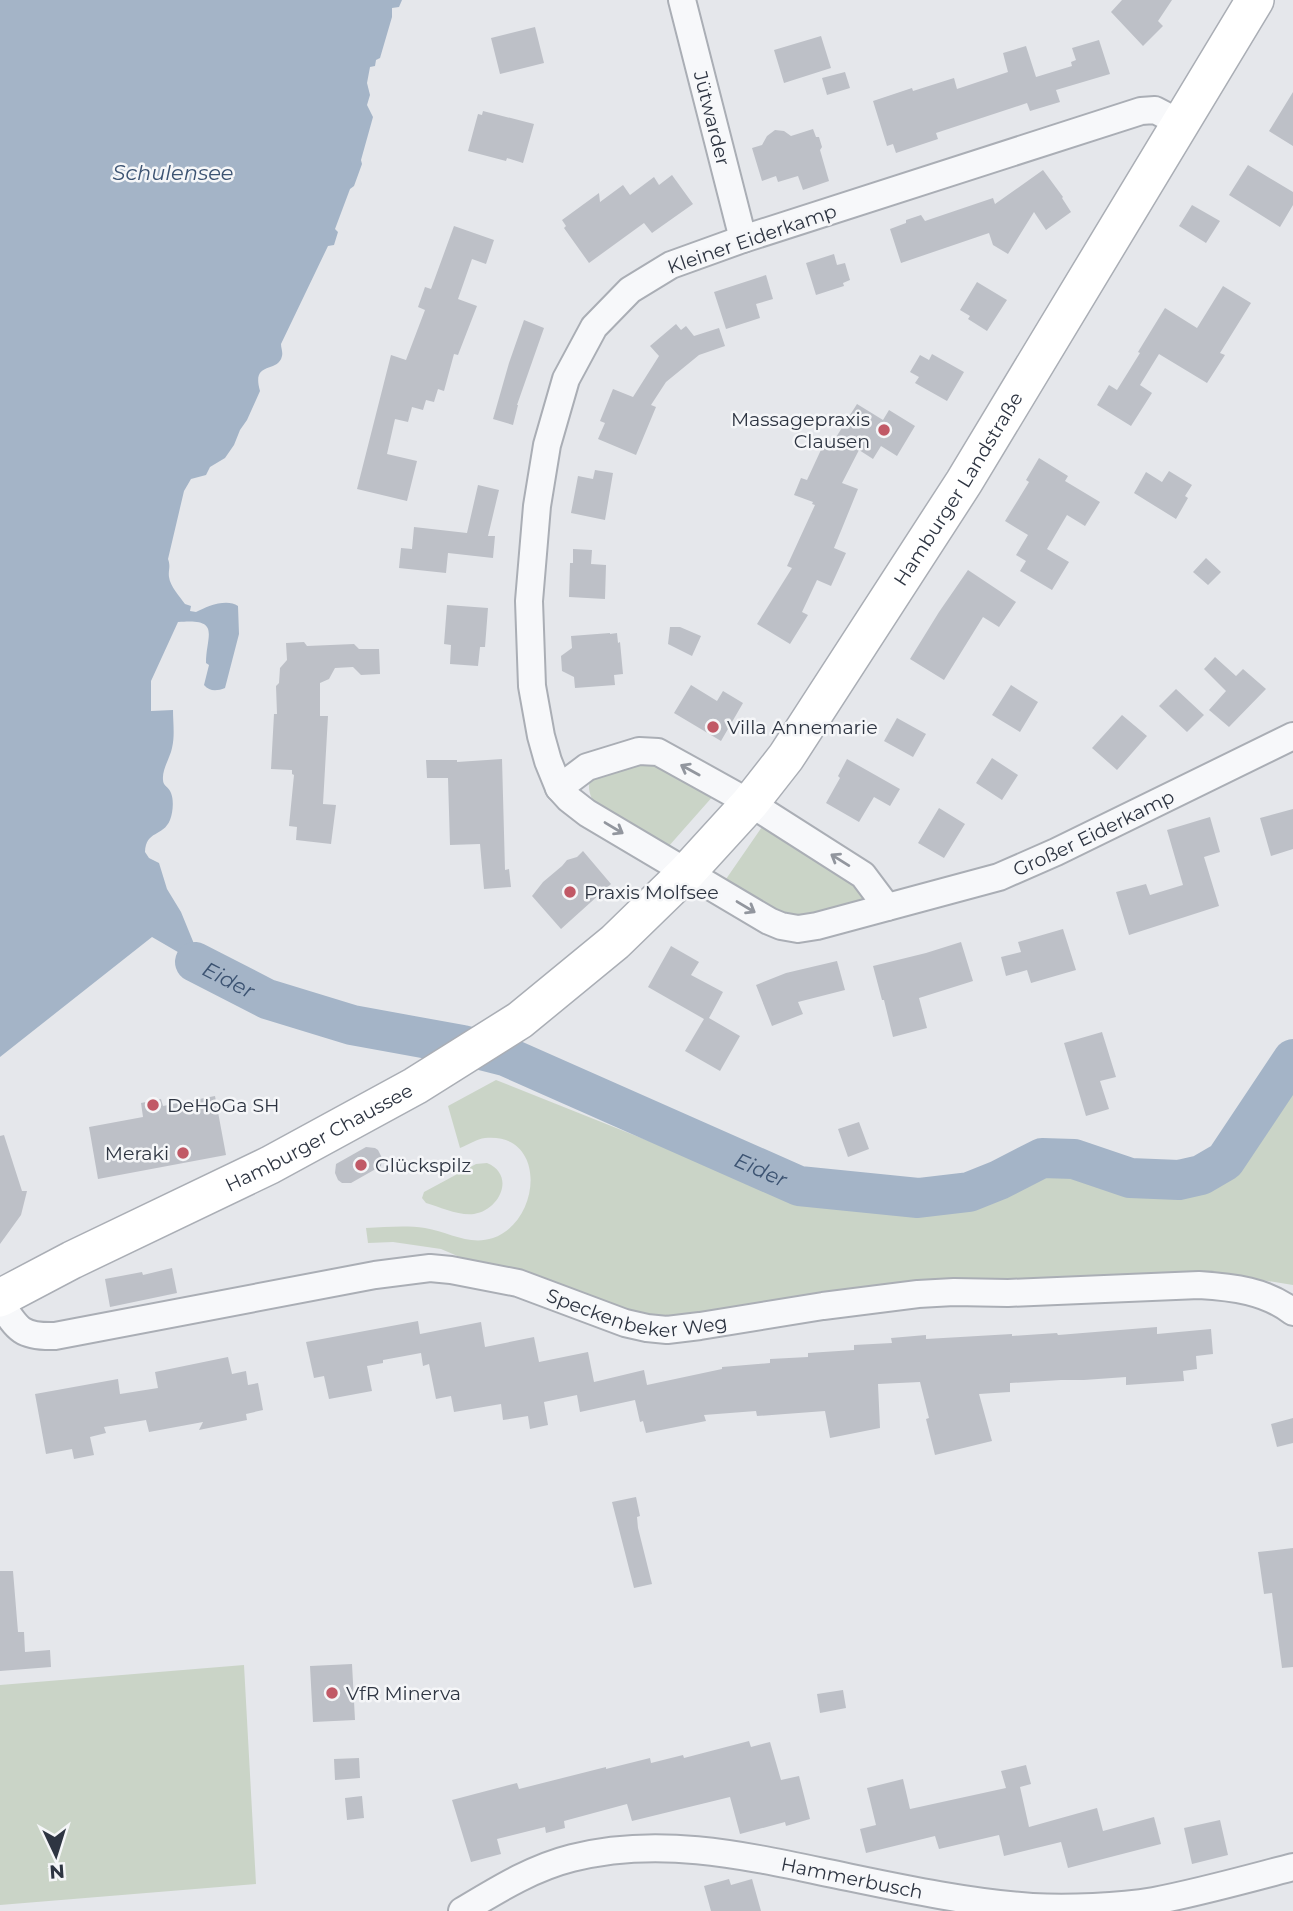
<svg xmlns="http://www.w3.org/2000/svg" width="1293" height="1911" viewBox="0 0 1293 1911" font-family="Montserrat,sans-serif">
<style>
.green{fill:#cad4c7}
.water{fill:#a4b4c7}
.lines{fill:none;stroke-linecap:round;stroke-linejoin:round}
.river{stroke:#a4b4c7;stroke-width:40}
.building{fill:#bdc0c7}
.minor-casing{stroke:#aaaeb5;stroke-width:30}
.secondary-casing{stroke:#aaaeb5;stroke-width:40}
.minor{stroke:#f7f8fa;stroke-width:26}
.secondary{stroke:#fff;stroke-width:37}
.oneway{stroke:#92969e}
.poi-dot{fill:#c15966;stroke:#f5f6f8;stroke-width:2.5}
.labels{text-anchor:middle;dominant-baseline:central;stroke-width:5;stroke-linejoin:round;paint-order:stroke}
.street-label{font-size:19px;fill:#2e3542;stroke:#f5f6f8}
.poi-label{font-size:19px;fill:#2e3542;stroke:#f5f6f8;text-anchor:start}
.water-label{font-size:21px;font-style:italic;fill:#3c5372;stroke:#f5f6f8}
</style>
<rect width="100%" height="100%" fill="#e5e7eb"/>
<!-- green -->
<path class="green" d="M654,761L714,795L668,847L595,805C580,778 595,774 619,768C631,766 642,763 654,761Z
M764,824L865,886V896L859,906L792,920L724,882Z
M496,1080L794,1199L961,1209L1042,1171L1073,1174L1129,1194L1175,1197L1207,1186L1242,1168L1293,1082V1285L1230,1275H1130L695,1316L658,1318L627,1313L549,1280L509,1268L467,1260L441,1249L393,1242L368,1243L366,1228C386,1227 406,1225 425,1228C449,1232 469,1246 493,1238C541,1222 548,1132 485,1138C477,1139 468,1145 460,1148L448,1106Z
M487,1163C516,1175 500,1210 474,1214C459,1216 440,1207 426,1203L422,1198L424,1192L476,1164Z
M244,1665L256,1884L0,1905V1685Z"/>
<!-- water -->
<path class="water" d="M0,0H402L399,7L392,8V17L380,58L376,60L375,66L370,67L367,83L370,95L367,105L373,117L361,160L362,164L354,186L350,189L335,229L338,232L334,245L328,246L281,344C281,348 283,352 282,356C278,374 251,360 260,391L247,420L240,430L234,445L225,458L210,467L206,475L191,479L184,491L168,559C171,567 168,570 169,577C170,586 180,597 185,604L191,606L190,611L196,612C207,606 227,598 238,606L239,634L225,688C217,691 210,692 204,685L209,665L206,663C206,635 222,618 178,622L151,681V711L173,710C173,722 175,736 172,748C170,758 162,769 163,780C163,786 169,787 171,793C174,800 173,813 170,820C163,837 146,830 145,852L149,858L159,863L167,889L181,912L199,956L195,962L152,937L0,1057Z"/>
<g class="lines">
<!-- river -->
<path class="river" id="s1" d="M195,962L267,999L352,1025L462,1045L505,1056L799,1186L918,1198L969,1192L999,1180L1042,1158L1074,1159L1130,1178L1179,1180L1201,1175L1225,1161L1293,1059"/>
</g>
<!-- building -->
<path class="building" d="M1122,0H1172L1158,21L1163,26L1143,46L1111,12Z
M535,27L544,63L500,74L491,38Z
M821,36L831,68L784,83L774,50Z
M1099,40L1110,74L1056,90L1060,102L1030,111L1027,103L936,133L938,139L896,153L893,144L887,146L873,101L912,88L913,91L954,78L957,89L1008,72L1003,53L1026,46L1036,77L1072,66L1071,62L1076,60L1072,48Z
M845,72L850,88L827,95L822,78Z
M1293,92V146L1269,131Z
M483,111L534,124L523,163L507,158L506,161L468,151L478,114L482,115Z
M813,129L816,137H819L822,147L820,150L829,181L803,190L798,176L778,182L776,176L762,181L752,148L762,145L767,136L775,130L784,131L791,136Z
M1248,165L1293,192V205L1280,227L1229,195Z
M1043,170L1063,197L1062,198L1071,212L1046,230L1034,212L1008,254L993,245L989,233L901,263L890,229L906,223V220L921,215L925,221L993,198L995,204Z
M672,175L693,204L652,233L644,223L589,263L564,228L566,226L562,220L599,193L600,202L623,185L630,195L654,177L659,185Z
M1192,205L1220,221L1206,243L1179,226Z
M454,226L494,240L486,264L472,259L458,299L477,306L458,355L454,354L444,391L438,389L434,402L426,400L423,410L412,407L408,422L395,419L387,454L417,461L407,501L357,489L391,355L406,360L425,310L418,307L425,287L431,289Z
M834,254L837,265L845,263L850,280L843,283L844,286L816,295L806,263Z
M766,275L773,299L756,304L760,318L726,329L714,292Z
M977,282L1007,300L987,331L968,319L970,316L960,310Z
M1223,286L1251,303L1220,353L1225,355L1207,383L1159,354L1140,385L1152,393L1131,426L1097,405L1109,385L1117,390L1140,353L1138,352L1165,308L1197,328Z
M524,320L544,328L517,405H518L513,425L493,419L509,363Z
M676,324L681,330L686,326L694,336L719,328L725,346L699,355L666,382L651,405L656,407L636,455L598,439L605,423L600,421L613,389L633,397L659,356L650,346Z
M932,354L964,372L947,401L915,383L919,377L910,372L920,355L929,360Z
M857,404L883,420L889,410L915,426L897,456L881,446L873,459L859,450L842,483L858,489L834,548L846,553L831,586L817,580L802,612L808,615L790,644L757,624L792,568L787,566L815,505L812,504L813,502L794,495L801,478L807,480L826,439L833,442Z
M1039,458L1068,476L1065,481L1100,502L1085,526L1067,515L1047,549L1069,562L1052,590L1020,571L1026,561L1016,555L1028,535L1005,521L1029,482L1026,480Z
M595,470L613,473L605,520L571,513L578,476L593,479Z
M1169,471L1192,485L1185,496L1188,498L1176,519L1134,493L1146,472L1162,482Z
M478,485L499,490L488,536H495L493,558L448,553L446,573L399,568L401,548L412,549L414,527L467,533Z
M573,549L592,550L591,564L606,565L605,599L569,597L570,563H573Z
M1206,558L1221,572L1208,585L1193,572Z
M968,570L1016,602L999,627L983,617L944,680L910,659L939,612Z
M447,605L488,608L485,647H480L478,666L450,664L451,645L444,644Z
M670,627H680L701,636L692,656L668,644Z
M610,633V634L617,633L618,643L620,642L623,674L614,675L615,685L575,688L574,677L562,671L561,656L572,648L571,636Z
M304,642L307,646L354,644L359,649H379L380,674L361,675L353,667L335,668L329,679L320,683V716H328L323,804L336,805L331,844L296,840L297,827L289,826L294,775L292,774V770L271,769L274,714H277L276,686L279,683L280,668L287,660L286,643Z
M1215,657L1236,676L1243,669L1266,689L1229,727L1209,710L1226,691L1204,669Z
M691,685L717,701L723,691L743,703L721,741L674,713Z
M1011,685L1038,702L1020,732L992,715Z
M1176,689L1204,715L1187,732L1159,706Z
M1122,715L1147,736L1117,770L1092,748Z
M897,718L926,734L913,757L884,741Z
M992,758L1018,775L1002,800L976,783Z
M502,759L505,870L509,869L511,887L484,889L480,844L450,845L448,778H427L426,760H457V762Z
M847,759L900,789L890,806L874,797L859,822L826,803L840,778L838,776Z
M939,808L965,824L944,858L918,843Z
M1293,809V849L1271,856L1260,818Z
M1210,817L1220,852L1204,857L1219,906L1129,935L1116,892L1146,884L1150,895L1183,885L1167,830Z
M583,851L611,884L561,929L532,896L543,882L562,866L567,860L577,857Z
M1063,929L1076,970L1031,983L1027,970L1006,976L1001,957L1021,952L1018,942Z
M961,942L973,981L919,998L927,1028L893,1037L884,1000H882L873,966L926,953Z
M671,946L699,962L691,975L723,992L709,1018L740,1036L720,1071L685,1051L704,1019L648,987Z
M837,961L845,990L798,1002L803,1014L772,1026L756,985L786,973Z
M1102,1032L1116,1077L1100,1081L1109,1109L1086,1116L1064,1043Z
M215,1096L226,1155L98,1179L89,1127L143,1117L141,1103L161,1099L163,1106Z
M859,1122L869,1149L848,1157L838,1129Z
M4,1135L22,1191H27L21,1215L0,1244V1136Z
M366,1147L375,1148L378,1150L382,1158L381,1166L351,1183H342L338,1180L335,1173L336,1164Z
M172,1268L177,1293L110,1307L105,1279L142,1272L143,1275Z
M418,1321L420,1334L481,1322L485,1347L534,1337L539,1362L588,1352L594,1382L644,1370L647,1385L722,1369V1367L770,1363V1359L808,1357V1353L854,1350V1345L892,1343L891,1338L926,1335V1339L1012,1334V1336L1057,1333L1058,1335L1157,1327V1334L1211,1329L1213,1354L1196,1356L1197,1369L1183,1371L1184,1381L1126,1385V1377L1084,1380H1061L1010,1383V1392L979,1394L992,1441L935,1455L926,1419L929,1418L920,1382L878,1384L880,1428L830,1438L825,1411L757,1416L756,1411L704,1415L706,1421L646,1433L643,1421L640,1422L635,1400L580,1412L577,1395L544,1402L548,1425L530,1429L528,1416L503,1420L501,1404L454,1412L451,1396L436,1399L429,1364L423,1366L421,1353L383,1360V1363L367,1366L372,1391L329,1399L324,1376L314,1378L306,1342Z
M228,1357L232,1374L246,1371L248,1385L258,1383L263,1410L246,1414L247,1420L199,1430L203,1422L149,1432L146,1420L104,1427L106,1433L90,1437L94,1455L74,1459L72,1449L46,1454L35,1394L118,1379L120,1394L158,1388L155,1372Z
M1293,1418V1443L1277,1447L1271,1424Z
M636,1497L640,1516L637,1517L638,1528L652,1584L634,1588L612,1502Z
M1293,1548V1667L1282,1668L1272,1593L1264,1594L1258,1552Z
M0,1571H13L18,1632H24L25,1652L50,1650L51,1667L0,1671Z
M352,1664L355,1720L313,1722L310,1666Z
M843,1690L846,1708L820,1713L817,1694Z
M749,1741L751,1747L770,1742L781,1780L799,1776L810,1819L786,1826L785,1822L740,1834L730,1797L632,1821L627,1804L564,1821L565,1828L546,1833L545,1827L497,1839L501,1854L471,1862L452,1800L517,1783L519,1789L606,1767V1769L650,1758L651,1763L683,1755L684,1758Z
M359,1758L360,1778L335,1780L334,1759Z
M1026,1765L1031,1784L1020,1787L1029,1827L1097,1808L1103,1831L1154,1817L1161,1844L1068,1868L1061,1842L1004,1856L999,1835L939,1849L935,1836L866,1853L860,1829L876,1825L867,1788L903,1779L910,1809L1006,1788L1001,1771Z
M362,1796L364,1818L347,1820L345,1798Z
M1220,1820L1228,1855L1192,1864L1184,1828Z
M729,1879L731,1885L752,1879L761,1911H711L704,1886Z"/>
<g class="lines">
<!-- minor casing -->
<g class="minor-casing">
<g id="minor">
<path id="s2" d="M682,0L743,239"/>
<path id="s3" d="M1180,123L1155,110L1141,111L743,239L671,265L630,290L594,327L566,379L547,445L537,506L529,601L532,686L541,736L548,761L559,788L569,799L587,813L769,921L781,926L798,929L817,926L999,877L1056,852L1293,736"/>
<path d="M559,788L587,767L639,751L658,752L750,803L863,875L887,907"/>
<path id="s4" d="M0,1302C17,1329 21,1337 55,1336L375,1275L430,1268L451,1270L518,1283L625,1323L647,1328L667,1330L700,1326L823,1306L918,1294L954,1292L1008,1293L1199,1285C1233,1287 1266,1291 1293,1312"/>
<path id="s5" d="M462,1911C497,1890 532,1868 572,1858C658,1836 743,1855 828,1873C896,1887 963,1902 1032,1907C1068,1909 1119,1907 1154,1901C1201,1892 1247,1879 1293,1867"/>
</g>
</g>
<!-- secondary casing -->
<g class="secondary-casing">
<g id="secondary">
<path id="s6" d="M0,1298L72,1260L270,1165L415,1086L520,1020L615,942L687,872L750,803L786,757L964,482L1255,0"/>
</g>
</g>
<!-- minor -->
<use href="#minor" class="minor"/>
<!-- secondary -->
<use href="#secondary" class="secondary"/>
</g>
<!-- one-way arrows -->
<defs><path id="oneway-shaft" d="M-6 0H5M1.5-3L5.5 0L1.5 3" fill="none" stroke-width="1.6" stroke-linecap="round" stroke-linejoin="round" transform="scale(1.75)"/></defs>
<g class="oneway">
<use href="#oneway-shaft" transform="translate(690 770) rotate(-151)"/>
<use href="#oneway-shaft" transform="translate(614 828) rotate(31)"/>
<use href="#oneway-shaft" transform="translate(840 860) rotate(-148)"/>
<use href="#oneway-shaft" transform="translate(746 907) rotate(31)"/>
</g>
<!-- markers -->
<g class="poi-dot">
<circle cx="884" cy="430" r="7"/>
<circle cx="713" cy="727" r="7"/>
<circle cx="570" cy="892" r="7"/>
<circle cx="153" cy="1105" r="7"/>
<circle cx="183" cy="1153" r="7"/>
<circle cx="361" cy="1165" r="7"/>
<circle cx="332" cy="1693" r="7"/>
</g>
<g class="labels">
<!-- street labels -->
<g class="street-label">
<text stroke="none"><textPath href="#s2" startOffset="122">Jütwarder</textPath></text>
<text transform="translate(752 239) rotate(-19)">Kleiner Eiderkamp</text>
<text stroke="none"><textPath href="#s6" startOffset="1284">Hamburger Landstraße</textPath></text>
<text stroke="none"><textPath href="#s3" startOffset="1704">Großer Eiderkamp</textPath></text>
<text stroke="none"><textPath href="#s6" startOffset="357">Hamburger Chaussee</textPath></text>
<text stroke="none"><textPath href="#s4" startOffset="665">Speckenbeker Weg</textPath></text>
<text stroke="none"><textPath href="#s5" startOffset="406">Hammerbusch</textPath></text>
</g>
<!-- poi labels -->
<g class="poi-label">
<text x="870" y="419" text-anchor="end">Massagepraxis<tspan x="870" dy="22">Clausen</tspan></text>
<text x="727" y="727">Villa Annemarie</text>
<text x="584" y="892">Praxis Molfsee</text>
<text x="167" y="1105">DeHoGa SH</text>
<text x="169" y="1153" text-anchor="end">Meraki</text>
<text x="375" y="1165">Glückspilz</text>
<text x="346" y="1693">VfR Minerva</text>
</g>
<!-- water labels -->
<g class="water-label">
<text x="173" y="172">Schulensee</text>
<text stroke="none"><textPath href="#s1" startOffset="38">Eider</textPath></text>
<text stroke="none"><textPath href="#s1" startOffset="606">Eider</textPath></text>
</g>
</g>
<!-- north arrow -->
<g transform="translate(56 1855) rotate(176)" stroke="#f5f6f8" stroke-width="5" paint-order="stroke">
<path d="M0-5L12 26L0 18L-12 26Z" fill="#2e3542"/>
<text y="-10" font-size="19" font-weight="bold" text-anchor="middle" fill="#2e3542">N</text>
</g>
</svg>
